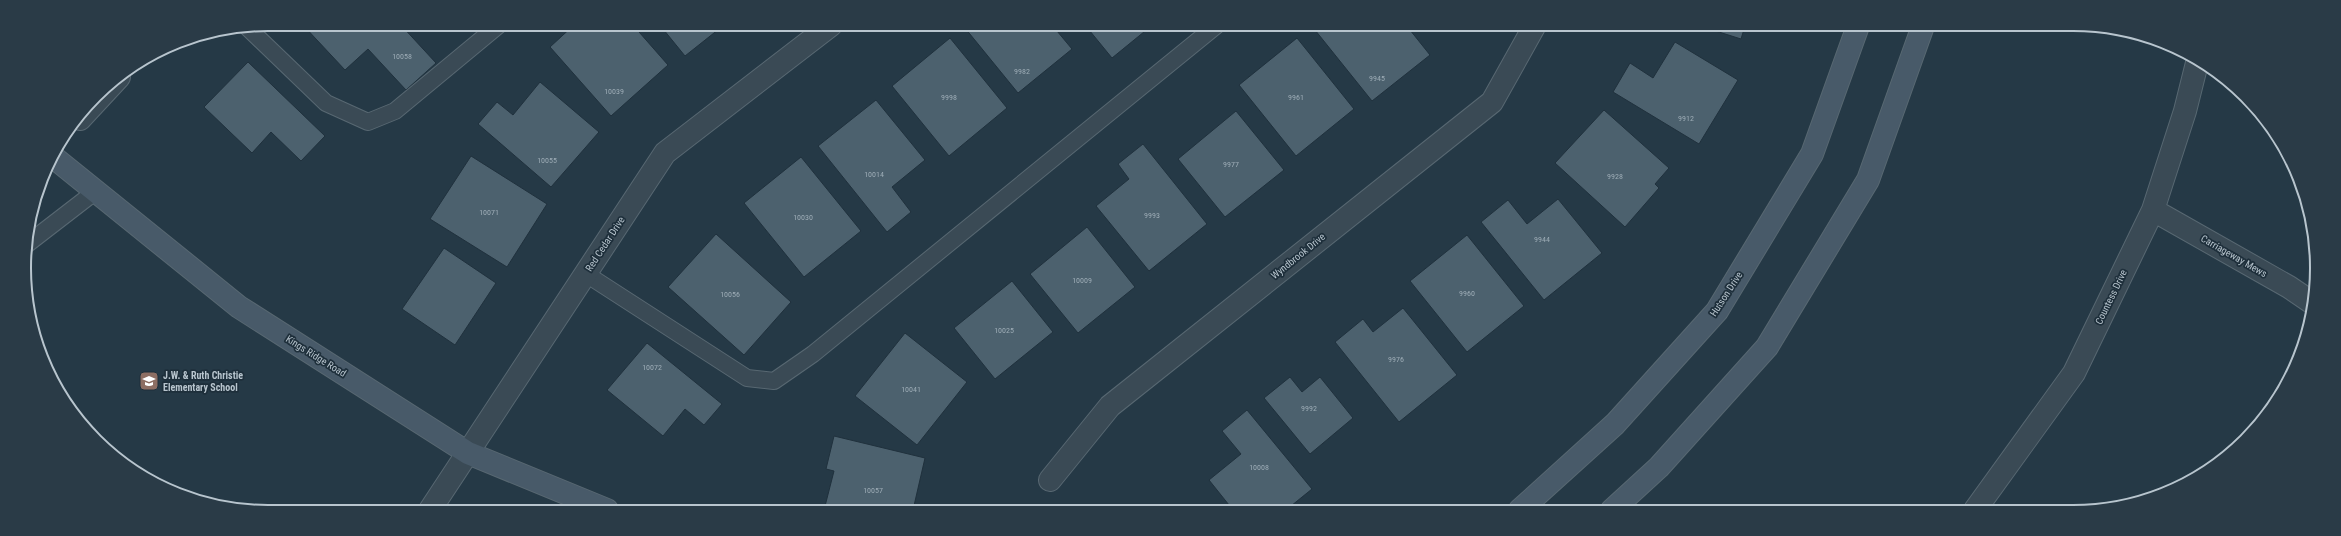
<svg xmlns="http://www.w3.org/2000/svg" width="2341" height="536" viewBox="0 0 2341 536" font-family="'Roboto Condensed',sans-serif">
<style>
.building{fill:#4c616e;stroke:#20313d}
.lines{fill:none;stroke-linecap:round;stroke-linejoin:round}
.lane-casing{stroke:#586872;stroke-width:18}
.street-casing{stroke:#586872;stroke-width:24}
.secondary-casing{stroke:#586872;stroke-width:24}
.lane{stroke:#3a4a55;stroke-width:16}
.street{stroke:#3a4a55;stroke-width:22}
.secondary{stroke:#485a69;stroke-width:22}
.labels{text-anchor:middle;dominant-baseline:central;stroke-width:3.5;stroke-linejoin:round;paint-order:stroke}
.number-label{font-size:8px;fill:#9dacb6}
.street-label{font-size:10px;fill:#b8c5ce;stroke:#1e2f3b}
.poi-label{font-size:10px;font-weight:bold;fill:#b8c5ce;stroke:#1e2f3b;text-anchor:start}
.rim{fill:none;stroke:#b8c5ce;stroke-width:2}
</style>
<rect width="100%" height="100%" fill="#253946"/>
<!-- building -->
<path class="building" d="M302,24H400L436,63L406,90L368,49L345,70Z
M575,24H632L668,65L611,116L550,47Z
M659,24L724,25L685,56Z
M968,25H1052L1072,49L1018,93L965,28Z
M1085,25H1148L1150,27L1112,58Z
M1311,25H1406L1430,55L1372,101Z
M1700,26H1745L1741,39Z
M950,38L1007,108L949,156L892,86Z
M1297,38L1354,109L1296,156L1239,85Z
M1675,42L1738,80L1699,144L1613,92L1630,63L1653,78Z
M248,62L325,136L301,161L271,132L252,153L204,107Z
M540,82L599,132L551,187L478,124L497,102L513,115Z
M876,100L925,160L892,187L911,212L887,232L818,146Z
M1604,110L1669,168L1655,184L1659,188L1625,227L1555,163Z
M1236,111L1284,170L1225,217L1178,159Z
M1143,144L1207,224L1149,271L1096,206L1129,179L1118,164Z
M471,156L547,204L507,267L430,219Z
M801,157L861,231L804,277L744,203Z
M1558,199L1602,253L1544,300L1481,222L1508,200L1527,224Z
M1087,227L1135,287L1078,333L1030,274Z
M716,234L791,302L744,355L668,287Z
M1467,235L1524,306L1467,352L1410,281Z
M444,248L496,283L455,345L402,309Z
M1012,281L1053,332L995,379L954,328Z
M1403,308L1457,375L1399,422L1335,342L1363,319L1373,332Z
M905,333L967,382L917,445L855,396Z
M647,343L722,404L704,425L685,409L663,436L607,390Z
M1290,377L1302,392L1320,377L1353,418L1310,454L1264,398Z
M1247,410L1312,489L1286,510H1233L1209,480L1241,454L1222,431Z
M834,436L925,458L913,510H824L834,471L826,469Z"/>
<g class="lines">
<!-- lane casing -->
<g class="lane-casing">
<path id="lane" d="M248,28L326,103L368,122L395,111L500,24
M26,245L96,191
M586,274L747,378L774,381L813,354L1217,25"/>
</g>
<!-- street casing -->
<g class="street-casing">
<path id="street" d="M80,119L119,77
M2153,210L2289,287L2314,304
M1050,480L1110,406L1492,102L1535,25
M430,510L665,153L831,25
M1975,510L2074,373L2153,210L2185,111L2198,59"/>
</g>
<!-- secondary casing -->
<g class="secondary-casing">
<path id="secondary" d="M52,156L239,307L468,453L607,510
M1520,510L1615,424L1717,311L1812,154L1858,26
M1612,510L1659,467L1767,347L1868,180L1923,26"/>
</g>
<!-- lane -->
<use href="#lane" class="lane"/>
<!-- street -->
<use href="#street" class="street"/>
<!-- secondary -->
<use href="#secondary" class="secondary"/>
</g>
<!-- icons -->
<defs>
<g id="school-square" transform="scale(1)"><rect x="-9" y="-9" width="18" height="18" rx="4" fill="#8d6e63" stroke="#1e2f3b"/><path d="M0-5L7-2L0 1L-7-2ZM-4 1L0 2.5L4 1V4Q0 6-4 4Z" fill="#fff"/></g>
</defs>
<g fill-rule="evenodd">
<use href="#school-square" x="149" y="381"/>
</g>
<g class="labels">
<!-- number labels -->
<g class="number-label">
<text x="402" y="56">10058</text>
<text x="1022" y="71">9982</text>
<text x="1377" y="78">9945</text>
<text x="614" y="91">10039</text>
<text x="949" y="97">9998</text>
<text x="1296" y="97">9961</text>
<text x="1686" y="118">9912</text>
<text x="547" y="160">10055</text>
<text x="1231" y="164">9977</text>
<text x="874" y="174">10014</text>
<text x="1615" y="176">9928</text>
<text x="489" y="212">10071</text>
<text x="1152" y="215">9993</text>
<text x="803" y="217">10030</text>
<text x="1542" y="239">9944</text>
<text x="1082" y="280">10009</text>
<text x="1467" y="293">9960</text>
<text x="730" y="294">10056</text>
<text x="1004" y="330">10025</text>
<text x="1396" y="359">9976</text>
<text x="652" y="367">10072</text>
<text x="911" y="389">10041</text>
<text x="1309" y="408">9992</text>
<text x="1259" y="467">10008</text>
<text x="873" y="490">10057</text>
</g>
<!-- street labels -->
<g class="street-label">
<text transform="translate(605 244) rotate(-57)">Red Cedar Drive</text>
<text transform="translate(1298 256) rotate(-39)">Wyndbrook Drive</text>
<text transform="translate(2234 256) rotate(30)">Carriageway Mews</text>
<text transform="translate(1726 294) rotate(-57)">Hutson Drive</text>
<text transform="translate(2111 297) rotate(-64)">Countess Drive</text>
<text transform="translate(316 356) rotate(32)">Kings Ridge Road</text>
</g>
<!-- poi labels -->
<g class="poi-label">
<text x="163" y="375">J.W. &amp; Ruth Christie<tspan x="163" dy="12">Elementary School</tspan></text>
</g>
</g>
<!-- crop -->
<path d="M0 0H2341V536H0ZM268 31H2073A237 237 0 0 1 2310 268V268A237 237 0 0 1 2073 505H268A237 237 0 0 1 31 268V268A237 237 0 0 1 268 31Z" fill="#2a3b47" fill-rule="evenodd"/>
<path class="rim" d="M268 31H2073A237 237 0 0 1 2310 268V268A237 237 0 0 1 2073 505H268A237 237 0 0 1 31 268V268A237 237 0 0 1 268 31Z"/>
</svg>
